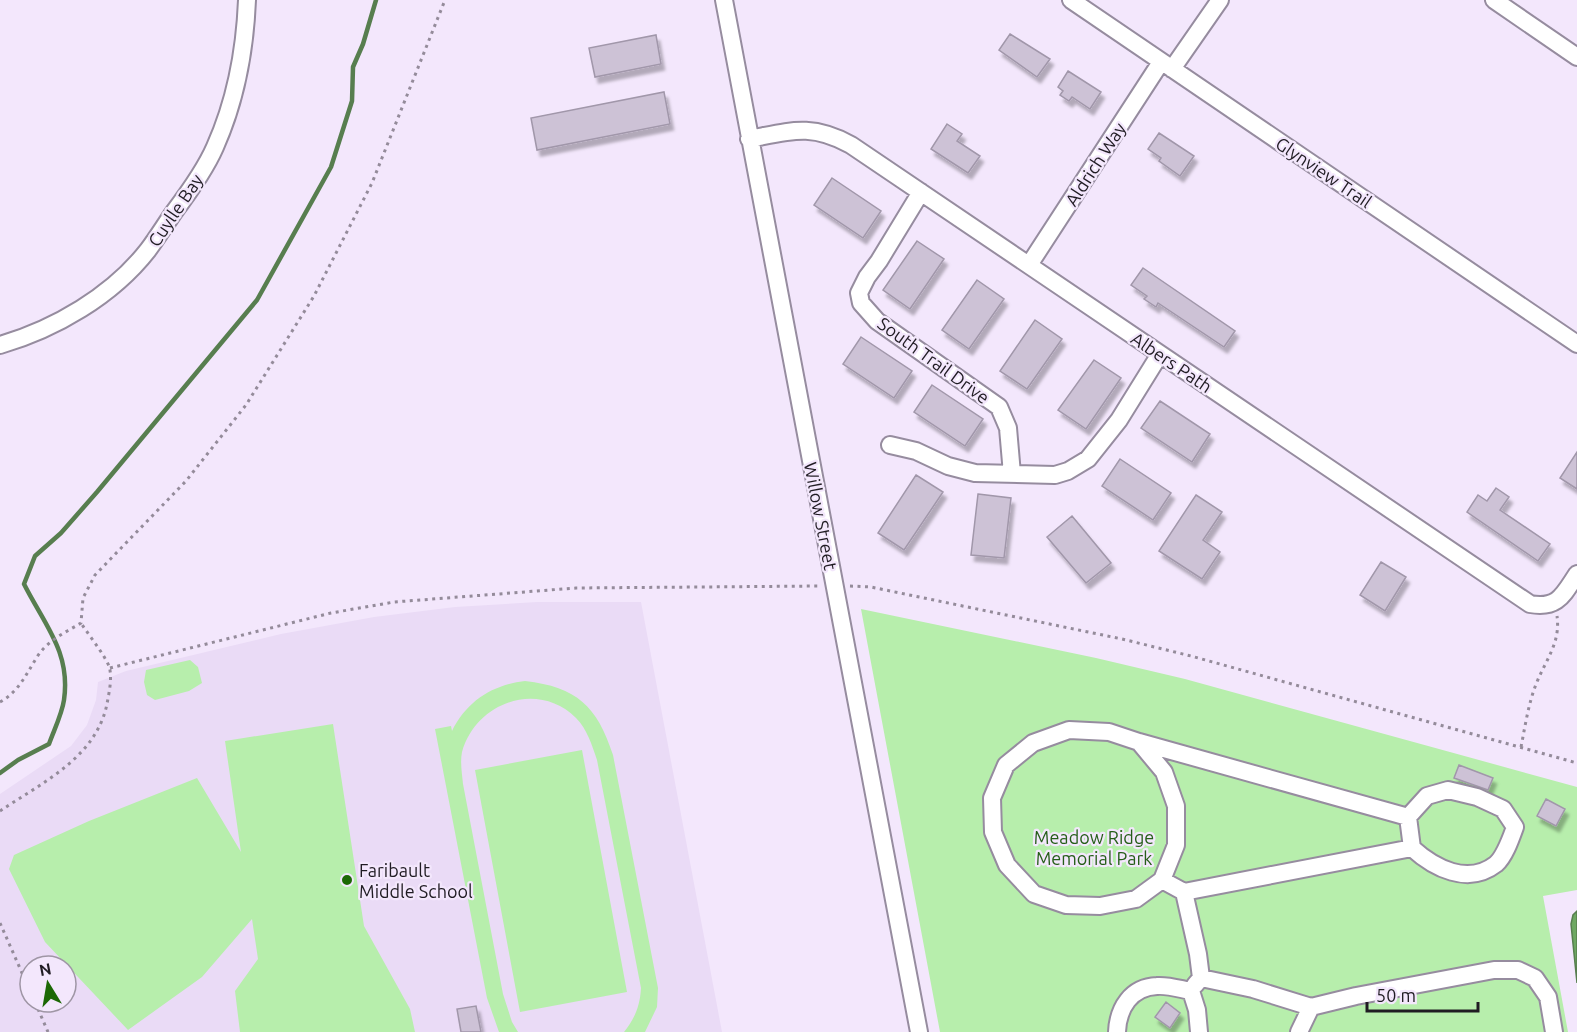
<svg xmlns="http://www.w3.org/2000/svg" width="1577" height="1032" viewBox="0 0 1577 1032" font-family="Ubuntu,sans-serif">
<style>
.built{fill:#eadbf6;fill-rule:evenodd}
.green{fill:#b7eeac}
.water{fill:#6ea862;stroke:#577e4f;stroke-width:1.5}
.lines{fill:none;stroke-linecap:round;stroke-linejoin:round}
.stream{stroke:#577e4f;stroke-width:4.5}
.building{fill:#cdc2d6;stroke:#a197aa;stroke-width:1.5;filter:url(#shadow)}
.minor-casing{stroke:#968c9f;stroke-width:20}
.path{stroke:#948b9a;stroke-width:3;stroke-dasharray:3 4.5;stroke-linecap:butt}
.minor{stroke:#fff;stroke-width:16}
.poi-dot{fill:#1c6805;stroke:#f3e7fc;stroke-width:2}
.labels{text-anchor:middle;dominant-baseline:central;stroke-width:4.5;stroke-linejoin:round;paint-order:stroke}
.street-label{font-size:18px;fill:#201c23;stroke:#f3e7fc}
.park-label{font-size:18px;fill:#255e18;stroke:#f3e7fc}
.poi-label{font-size:18px;fill:#201c23;stroke:#f3e7fc;text-anchor:start}
</style>
<defs>
<filter id="shadow"><feDropShadow dx="3.5" dy="6" stdDeviation="1.5" flood-color="#0004"/></filter>
</defs>
<rect width="100%" height="100%" fill="#f3e7fc"/>
<!-- built -->
<path class="built" d="M537,602H641L722,1032H0V794L71,746L87,725L96,700L98,682L126,671L281,634L374,617L455,607ZM30,966H66V1002H30Z"/>
<!-- green -->
<path class="green" d="M861,609L1096,658L1185,679L1577,787V890L1543,896L1568,1032H940Z
M190,660L198,667L202,683L189,691L155,700L147,695L144,682L146,670Z
M525,681C577,687 597,706 613,755L658,988L657,1007L645,1032H624C635,1018 640,1006 641,988L597,760C592,745 587,729 576,718C538,680 476,702 462,752C460,762 462,773 463,784L503,994L512,1022L518,1032H499L487,998L435,729L451,726L452,731C467,701 492,685 525,681Z
M333,724L364,926L410,1009L415,1032H240L235,991L258,959L252,919L202,977L128,1030L45,942L9,869L14,855L89,821L197,778L241,852L225,741Z
M582,750L627,992L520,1012L475,770Z"/>
<!-- water -->
<path class="water" d="M1577,911V983L1571,924L1573,915Z"/>
<g class="lines">
<!-- stream -->
<path class="stream" d="M0,773L18,760L49,744C54,730 62,714 64,700C71,652 44,624 24,584L35,556L61,533L97,492L257,300L331,167L352,101L353,67L363,44L376,0"/>
</g>
<!-- building -->
<path class="building" d="M1010,34L1050,59L1037,77L999,50Z
M656,35L661,64L595,77L589,48Z
M1068,71L1101,92L1090,109L1072,97L1069,101L1060,95L1063,91L1058,87Z
M664,92L670,124L537,150L531,118Z
M947,124L962,134L957,141L980,156L968,173L931,149Z
M1159,133L1194,156L1180,176L1159,161L1161,158L1148,149Z
M832,178L881,211L863,238L814,205Z
M917,241L944,259L910,309L883,290Z
M1143,268L1235,331L1224,347L1158,303L1156,307L1144,299L1147,296L1131,285Z
M977,280L1004,299L969,349L942,330Z
M1035,320L1062,339L1027,389L1000,371Z
M861,337L912,371L894,398L843,364Z
M1094,360L1121,378L1086,429L1058,410Z
M932,385L983,419L965,446L914,412Z
M1160,401L1210,434L1192,462L1141,428Z
M1577,452V489L1560,478Z
M1120,459L1171,493L1153,520L1102,486Z
M916,475L943,492L904,550L878,533Z
M1496,488L1509,497L1500,510L1550,544L1538,561L1467,512L1478,495L1487,501Z
M978,494L1011,498L1004,558L971,555Z
M1196,495L1222,512L1203,540L1220,552L1202,579L1159,551Z
M1072,516L1111,563L1086,583L1047,537Z
M1381,562L1406,577L1385,611L1360,595Z
M1459,765L1493,778L1488,790L1454,778Z
M1546,799L1565,809L1556,826L1537,816Z
M1166,1002L1180,1013L1170,1028L1155,1017Z
M476,1006L481,1032H461L457,1009Z"/>
<g class="lines">
<!-- minor casing -->
<g class="minor-casing">
<path id="minor" d="M724,0L919,1032
M1071,0L1577,344
M1494,0L1577,57
M1172,69L1220,0
M749,139C791,131 811,123 851,145L1530,604C1558,609 1563,595 1577,574
M921,192L879,261L867,277L859,293L861,303L877,321L999,407L1008,428L1012,474
M1029,265L1161,62
M0,345C55,329 112,296 148,250C157,238 165,225 174,212C189,192 205,170 215,147C236,100 245,50 247,0
M890,445L916,451L948,466L975,473L1055,475L1068,471L1088,459L1119,420L1160,354
M1139,742L1408,817L1412,848C1434,868 1468,886 1496,864C1505,856 1511,838 1515,827L1503,809L1477,797L1448,790L1427,796L1408,817
M1162,880L1136,899L1100,906L1066,905L1034,894L1007,865L993,832L992,798L1006,765L1033,743L1069,730L1109,732L1139,742L1164,772L1176,806V845L1162,880L1184,892L1198,954L1201,978
M1184,892L1412,848
M1195,985L1201,978L1253,989L1311,1007
M1117,1032C1118,1008 1131,987 1157,986C1168,985 1180,989 1191,991L1197,1010L1199,1032
M1299,1032L1311,1007L1356,996L1494,970H1518L1535,978L1548,997L1554,1032"/>
</g>
<!-- path -->
<path class="path" d="M850,586L871,587L1122,639L1191,656L1577,763
M110,668L331,613L394,602L576,588L820,586
M0,702C20,691 27,672 39,654C49,640 66,632 81,623L83,598L95,575L186,481L246,405L314,296L372,183L445,0
M1521,747C1525,727 1528,706 1535,687C1544,662 1561,644 1557,616
M0,811C43,782 100,756 108,698C110,689 112,675 109,666C102,651 90,637 81,623
M0,923L30,991
M35,1002L48,1032"/>
<!-- minor -->
<use href="#minor" class="minor"/>
</g>
<!-- markers -->
<circle class="poi-dot" cx="347" cy="880" r="6"/>
<g class="labels">
<!-- street labels -->
<g class="street-label">
<text transform="translate(1095 164) rotate(-57)">Aldrich Way</text>
<text transform="translate(1324 172) rotate(34)">Glynview Trail</text>
<text transform="translate(175 210) rotate(-56)">Cuylle Bay</text>
<text transform="translate(934 360) rotate(36)">South Trail Drive</text>
<text transform="translate(1172 362) rotate(34)">Albers Path</text>
<text transform="translate(821 516) rotate(79)">Willow Street</text>
</g>
<!-- park labels -->
<g class="park-label">
<text x="1094" y="837">Meadow Ridge<tspan x="1094" dy="21">Memorial Park</tspan></text>
</g>
<!-- poi labels -->
<g class="poi-label">
<text x="359" y="870">Faribault<tspan x="359" dy="21">Middle School</tspan></text>
</g>
</g>
<!-- north arrow -->
<g transform="translate(48 984) rotate(349)"><circle r="28" fill="#f3e7fc" stroke="#9f96a5" stroke-width="1.5"/>
<path d="M0-4.5L10 22L0 15L-10 22Z" fill="#1c6805"/>
<text y="-9" font-size="16" font-weight="bold" text-anchor="middle" fill="#201c23">N</text>
</g>
<!-- scale -->
<path d="M1367 1002v9h111v-9" fill="none" stroke="#201c23" stroke-width="3"/>
<text x="1376" y="1002" font-size="18" fill="#201c23" stroke="#f3e7fc" stroke-width="4.5" paint-order="stroke">50 m</text>
</svg>
